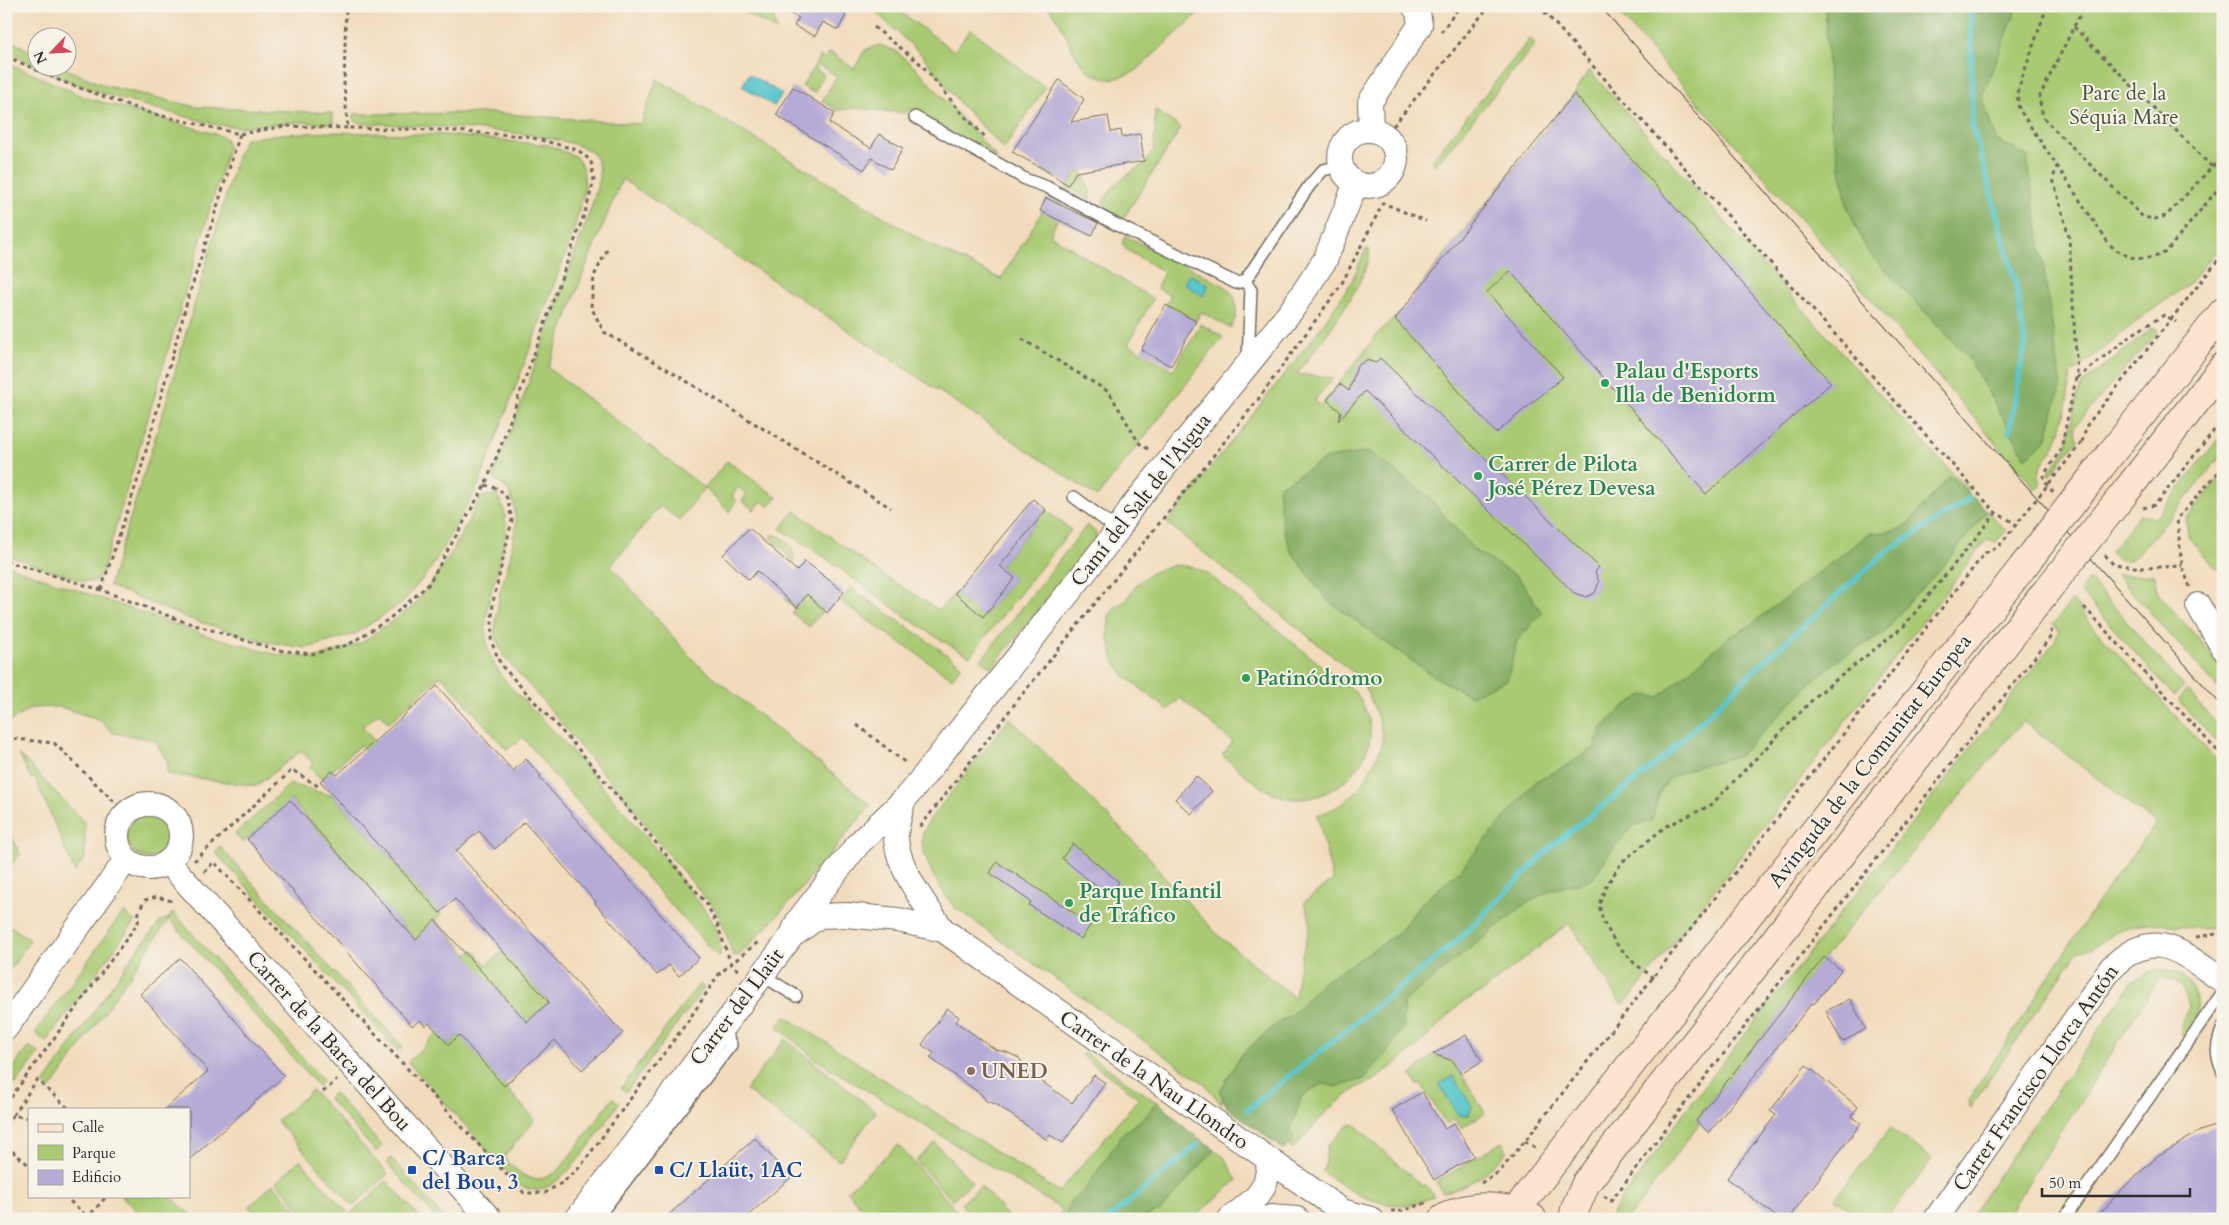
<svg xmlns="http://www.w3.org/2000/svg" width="2229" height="1225" viewBox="0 0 2229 1225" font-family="Cardo,serif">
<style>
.green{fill:#a9ca73;stroke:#6a7a4f}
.forest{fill:#86ae65;stroke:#586c48}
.water{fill:#58c6cc;stroke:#42787c}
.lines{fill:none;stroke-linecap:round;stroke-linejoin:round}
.stream{stroke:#58c6cc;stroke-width:5.5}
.building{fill:#b5abd6}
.lane-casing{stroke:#71695e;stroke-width:14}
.street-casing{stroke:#71695e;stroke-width:26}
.secondary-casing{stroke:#71695e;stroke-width:30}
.path{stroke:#71695e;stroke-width:3;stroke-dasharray:4 4;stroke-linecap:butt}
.lane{stroke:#fff;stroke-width:11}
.street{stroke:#fff;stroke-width:24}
.secondary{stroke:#fde4d0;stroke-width:28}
.tram{stroke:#2b2b2b;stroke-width:1}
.secondary-bridge-casing{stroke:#71695e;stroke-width:30;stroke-linecap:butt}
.path-bridge{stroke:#71695e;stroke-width:3;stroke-dasharray:4 4;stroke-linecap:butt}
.secondary-bridge{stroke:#fde4d0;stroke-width:28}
.leisure-dot{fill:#2e9e5b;stroke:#f7f3e8;stroke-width:2}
.education-dot{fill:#8d6e63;stroke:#f7f3e8;stroke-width:2}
.transit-dot{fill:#1a4fb4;stroke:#f7f3e8;stroke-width:2}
.labels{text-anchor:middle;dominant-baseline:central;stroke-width:4;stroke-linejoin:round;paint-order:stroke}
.park-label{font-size:21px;fill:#4a533d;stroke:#f7f3e8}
.leisure-label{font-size:21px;font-weight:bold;fill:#27864d;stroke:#f7f3e8;text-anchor:start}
.street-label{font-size:21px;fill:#2b2b2b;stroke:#f7f3e8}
.education-label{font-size:21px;font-weight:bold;fill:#785e54;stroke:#f7f3e8;text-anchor:start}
.transit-label{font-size:21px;font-weight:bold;fill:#164399;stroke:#f7f3e8;text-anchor:start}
</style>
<rect width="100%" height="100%" fill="#f7f3e8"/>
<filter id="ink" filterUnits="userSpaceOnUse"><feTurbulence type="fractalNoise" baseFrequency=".02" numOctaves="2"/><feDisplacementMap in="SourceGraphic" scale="10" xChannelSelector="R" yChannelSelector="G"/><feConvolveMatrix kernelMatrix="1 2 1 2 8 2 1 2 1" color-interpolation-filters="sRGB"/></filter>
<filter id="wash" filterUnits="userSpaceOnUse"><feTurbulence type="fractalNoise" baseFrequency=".0096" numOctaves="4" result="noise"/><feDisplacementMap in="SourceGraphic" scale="20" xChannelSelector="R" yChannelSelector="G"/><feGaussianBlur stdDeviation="1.12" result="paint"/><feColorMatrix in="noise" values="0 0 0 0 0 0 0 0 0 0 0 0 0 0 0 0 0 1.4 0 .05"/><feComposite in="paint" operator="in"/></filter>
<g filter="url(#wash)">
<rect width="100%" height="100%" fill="#f2dbbc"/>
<!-- green -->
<path class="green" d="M734,6H770L777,31Z
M869,6H892L954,51L971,29L1045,88L1004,149L962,106L922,55Z
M1047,6H1206L1136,71L1112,80C1106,78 1096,76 1090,72C1069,55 1066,25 1047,6Z
M1612,6H2223V242L2188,285L2145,315L2071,374C2068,398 2064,421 2056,443C2052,453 2042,460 2040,470C2038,475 2040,480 2041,485L2037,490L1780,195Z
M6,38L37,55V67L6,51Z
M1530,39L1535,43L1533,47L1436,165L1431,161Z
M879,45L896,51L918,70L998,159L910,109L905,113L857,108L837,110L822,101L837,76L819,65L816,70L824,75L814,93L802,86L820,56L825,59L830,52L854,69L865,50Z
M6,62L84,97L215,134L226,139L228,148L102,573L94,582L82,581L6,555Z
M38,68H63L106,86L197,107L332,113L333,122L328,124L299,122L239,127L218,125L131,102L86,88Z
M1589,70L1869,383L1969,491L1964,497L1461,882L1231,1078L1221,1104L1205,1084L955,908C943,894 922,859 922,840C922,832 927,825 931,818L1010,718L1150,858L1162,875L1220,937L1295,998C1297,982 1299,966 1303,951C1309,930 1314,924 1304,902L1333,880L1317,815C1346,807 1362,789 1374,762C1376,757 1381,750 1382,744C1385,728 1368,693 1360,678L1167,523L1317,333L1351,283L1366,249L1370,250C1365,289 1320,342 1297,374L1333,378L1314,401L1321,406L1380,331L1404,310L1431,272L1574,94Z
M657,79L932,246L1001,279L1050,199L1064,206L1050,235L1153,299L1128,344L1173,370L1201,324L1223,337L1097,497L622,179L586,266L548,368L705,488L727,461L777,497L769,507L762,501L754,510L742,501L747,494L738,487L732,496L736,501L729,512L705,488L679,520L660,506L611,566L695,662L871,805L789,903L740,955L733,956L724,927L715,909L664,849L633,807L585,753L550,709L504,657L494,635L500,592L510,559L516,524L514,503L507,489L492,476L511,432L592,206C596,189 605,171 594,155C576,129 395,125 359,123L354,120V114L492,113L641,124Z
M1155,110L1181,128L1123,219L1107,210L1103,201L1115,185L1135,169L1145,164L1154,149Z
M1065,131L1090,191L1089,199L1066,187L1078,169L1064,159L1052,176L1042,170Z
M333,132L447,135L548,145L575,156L583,167L585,187L573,234L479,484L430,570L402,603L355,634L307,648L267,642L193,620L109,586L165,406L237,157L245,139L282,134Z
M1125,236C1152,249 1178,261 1205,276C1212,280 1222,284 1228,289C1239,300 1239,316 1230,328L1201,312L1196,321L1166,305L1171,296L1157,288L1164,272L1127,250L1122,243Z
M2153,328H2156L2158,331L2075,426L2078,440L2049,476L2048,473C2055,463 2063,456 2067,444C2073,424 2073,401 2083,383Z
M2223,433V453L2167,522L2132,559L2123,561L2110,553L2139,515L2156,518Z
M2223,474V574C2205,557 2187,544 2186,519Z
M496,494C530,540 462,607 495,666C511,692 538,713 558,736C608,793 659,850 705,910C713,925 725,942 719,958L551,772L523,737L507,750L441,675L389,723L379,713L362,727L435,809L426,817L360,745L322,780L309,767L313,763L301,751L256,786L167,774L168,763L155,740L114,733L98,719L60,707L31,708L6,724V565L202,634L274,654L317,658L361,643L414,606L448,559L481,497Z
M1975,498L2006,531L1996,542L1986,540L1632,996L1622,1005L1569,923L1482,992L1461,1003L1418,1046L1376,1079L1356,1088L1328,1110L1293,1149L1276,1136L1291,1103L1397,1001L1665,773Z
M1046,510L1071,530L970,656C903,622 846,567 780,529L795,511L883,575L939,610L955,593L983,617L1015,578L1000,566Z
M1087,525L1096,533L1095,541L991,668L981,660Z
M772,535C786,535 794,549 794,562L770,537Z
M1174,565L1193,567L1208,574L1357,694C1363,705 1370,717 1370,730C1372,767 1332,800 1297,799C1268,799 1243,772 1222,755L1233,742L1180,698L1168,710L1125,676L1114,661L1108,635L1109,616L1116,606L1126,601L1137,584L1153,572Z
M2117,575H2155L2156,588L2161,597L2223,666V694Z
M2089,579L2184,687L2174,696L2080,591Z
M798,584L825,608L809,627L792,613L796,608L785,600Z
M851,588L962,665L952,678L841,602Z
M2072,600L2101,636L2223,767V927C2192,934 2160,917 2130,926C2112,932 2095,951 2078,951L1970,1108L1968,1101L2103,894L2156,824L2023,721L1831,949L1696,1121L1699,1124L1628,1219H1609L1625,1192L1627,1193L1685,1111L2055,641L2059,632L2054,624Z
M2187,690L2223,731V738L2218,744L2178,700Z
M19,754L85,823V857L75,872L35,778L31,779Z
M290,784L333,796L441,914L436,920L468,955L473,950L487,965L503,951L549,1002L534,1016L555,1040L548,1046L455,984L291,800L243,843L235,834Z
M127 836a22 22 0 1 1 44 0a22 22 0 1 1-44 0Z
M6,823L20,854L10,866L6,864V860L15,847L6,840Z
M220,847L403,1047L398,1051L215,852Z
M123,912L135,921L46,1042L35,1033Z
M173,912L323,1081L318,1086L169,919L51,1089L44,1084L136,951L161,921L169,918Z
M6,923L30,940L8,973L6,972Z
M2167,970L2181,974C2198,994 2206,1012 2184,1034L2180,1033L2182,1021L2189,1007C2184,987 2180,982 2160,977L2005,1219H1968L2133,981L2150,971Z
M699,984L704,988L626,1092L621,1088Z
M785,1016L1059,1192L1139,1098L1081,1055L1084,1052L1159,1104L1070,1219H1054L1063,1210L815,1059L778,1027Z
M438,1032L449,1045L459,1035L535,1120L504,1157C522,1178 536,1188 560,1169L613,1098L619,1103C603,1125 564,1192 534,1190C530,1190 524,1187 519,1185L408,1062Z
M785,1039L876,1112L839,1161L746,1090Z
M29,1046L39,1053L15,1085L6,1077Z
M1435,1053L1437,1056L1448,1059L1451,1057L1485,1113L1461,1128L1455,1119L1446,1124L1421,1084L1418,1086L1411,1075Z
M312,1090L388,1174L353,1206L277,1121Z
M334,1093L382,1146L376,1152L328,1098Z
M1354,1124L1422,1186L1426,1185L1434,1196C1427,1199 1420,1203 1412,1204C1378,1209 1347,1191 1322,1171L1326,1161L1327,1146L1347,1126Z
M1891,1128L1932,1160L1886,1219H1862L1835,1198Z
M1502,1142L1507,1151C1485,1177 1475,1182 1443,1193L1436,1182Z
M935,1143L972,1182L952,1200L916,1161Z
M898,1145L964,1219H872L847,1191Z
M1213,1148L1224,1157L1237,1180L1192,1219H1122Z
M391,1158L445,1219H437L386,1162Z
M300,1160L347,1212L340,1219H309L276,1182Z
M387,1181L421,1219H345Z
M273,1184L305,1219H260L249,1207Z
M981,1186L1010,1219H974L961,1204Z
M121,1196H170L195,1219H145Z"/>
<!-- forest -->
<path class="forest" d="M1825,6H2018L1982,96L1996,140L2027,156L2061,385L2046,440L2026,458L1967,356L1867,251L1848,209L1831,124Z
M1369,452L1427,495L1474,550L1519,578L1542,613L1517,641L1507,680L1471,696L1433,676L1328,601L1291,551L1282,524L1278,487L1327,458Z
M1950,476L1987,511L1940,570L1911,599L1884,633L1845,655L1814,680L1739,756L1698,766L1669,778L1659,795L1652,821L1634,825L1607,856L1593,879L1552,890L1527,903L1403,1002L1404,1026L1388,1051L1364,1079L1337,1087L1322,1084L1302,1096L1291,1127L1293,1143L1283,1149L1227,1107L1220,1091L1241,1055L1275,1025L1293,1013L1322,983L1399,933L1420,905L1460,870L1536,781L1568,765L1594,748L1601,729L1622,708L1643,695L1659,697L1729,637L1748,627L1870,533L1887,532L1904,528Z
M1157,1101L1191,1133L1215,1149L1160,1211L1137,1219H1065L1070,1201L1085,1190L1123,1133L1147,1115Z"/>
<!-- water -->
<path class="water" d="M749,74L782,94L774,106L742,86Z
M1189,274L1209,285L1203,296L1184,284Z
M1453,1076L1472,1106L1469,1115L1466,1116L1458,1115L1439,1084Z"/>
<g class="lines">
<!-- stream -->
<path class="stream" d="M1971,6L1972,124L2016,285L2025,344L2009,433
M1247,1110L1456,942L1554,844L1660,761L1763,662L1885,553L1969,499
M1108,1219L1199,1144"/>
</g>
<g id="blocks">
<!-- building -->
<path class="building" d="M775,6H833L846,15L838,30L823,22L815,36L794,26L799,18Z
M1059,80L1084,99L1071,122L1108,116L1111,132L1121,130L1122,137L1140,134L1144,161L1076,172L1068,185L1042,168L1012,152Z
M793,87L835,113L829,123L871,148L879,134L903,148L891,170L872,158L864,170L776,115Z
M1574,94L1831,383L1706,494L1510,271L1487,292L1563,377L1496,433L1395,319Z
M1046,198L1098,223L1092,236L1040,211Z
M1166,305L1196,321L1171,366L1141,350Z
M1380,358L1599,567L1595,572L1599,582L1595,593L1586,597L1574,593L1365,391L1338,421L1341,412L1327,400L1340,384L1349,391L1357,366L1366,360L1376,363Z
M1033,499L1046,510L1000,566L1015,578L983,617L955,593Z
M749,528L797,571L805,561L844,592L827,613L807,594L797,608L757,571L749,580L723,555Z
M437,686L513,771L526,759L541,776L539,777L699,958L679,976L669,965L657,975L595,903L596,902L524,822L495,849L479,831L456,851L623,1033L582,1070L555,1040L504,1086L459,1035L449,1045L429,1023L425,1026L420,1020L412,1026L247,839L290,800L416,940L435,920L527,1022L549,1002L455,899L440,913L320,781L332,771L337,775Z
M1196,776L1212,791L1191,814L1175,799Z
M1073,844L1119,882L1108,896L1062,858Z
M997,862L1091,924L1081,939L1029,905L1031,902L990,873Z
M1824,957L1841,970L1814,1004L1812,1003L1709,1133L1696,1121Z
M180,958L284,1076L189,1160V1109H165L208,1071L140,994Z
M1850,999L1866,1029L1842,1042L1826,1011Z
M947,1008L959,1017L956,1022L996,1050L1006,1052L1019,1058L1031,1074L1072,1103L1094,1075L1105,1083L1063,1143L1050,1135L1047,1140L996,1104L986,1101L981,1094L930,1058L934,1053L922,1045Z
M1466,1035L1482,1061L1461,1074L1453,1061L1433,1054Z
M1806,1065L1858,1107L1851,1116L1861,1123L1788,1219H1779L1727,1178L1776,1115L1770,1111Z
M1422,1092L1445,1129L1454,1123L1474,1156L1434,1180L1392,1110Z
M2223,1123V1219H2095L2122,1189L2157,1157L2200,1131Z
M755,1138L790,1178L744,1219H664Z"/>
</g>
</g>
<g filter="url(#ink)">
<use href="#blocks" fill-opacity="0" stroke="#71695e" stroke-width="1"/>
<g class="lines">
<!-- lane casing -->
<g class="lane-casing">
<path id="lane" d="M915,117L1027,180L1047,187L1115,224L1236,283L1245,281L1309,186L1323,170L1341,166
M1245,281L1251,290L1248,359
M1074,497L1118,530
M762,975L796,996
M2223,1027C2216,1045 2215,1055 2223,1072
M596,1219L731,1045L722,1027
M2064,1219L2223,992"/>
</g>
<!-- street casing -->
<g class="street-casing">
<path id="street" d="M1371,129L1370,102L1420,25L1418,12L1414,6
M1340 158a28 28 0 1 1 56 0a28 28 0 1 1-56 0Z
M2198,605L2223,648
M903,801C901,812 896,825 896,836C896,866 926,906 943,930L1342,1211L1371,1219
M117 836a32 32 0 1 1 64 0a32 32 0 1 1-64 0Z
M168,862L490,1219
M796,933L819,916L846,915L898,920L943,930
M6,1028L126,860
M577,1219L791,937L798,921L858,844L903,801L923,777L1118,530L1131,508L1291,311L1325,260L1356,183
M1230,1219C1254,1199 1267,1195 1269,1161
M1264,1219L1271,1217L1297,1219
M1936,1219L2111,968C2155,924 2182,953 2223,981"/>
</g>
<!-- secondary casing -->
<g class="secondary-casing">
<path id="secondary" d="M2101,466L2223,312
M2123,495L2223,367
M1516,1210L2022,568
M1443,1219C1469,1202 1505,1205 1532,1218
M1573,1219L1575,1209L1586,1183L2044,594"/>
</g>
<!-- path -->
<path class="path" d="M1539,6L1996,513L2013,522
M2047,6L2017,93L2019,109L2109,244C2126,260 2145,263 2166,252L2223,183
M874,27L922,65L959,110L987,139
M2074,27L2212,167L2166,216L2155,219L2143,217L2048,123L2043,116L2039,98L2084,6
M1441,32L1460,6
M6,56L63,82L150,113L240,134L187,302L139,476L101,590
M1393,124L1394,125L1489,6
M240,134L285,126L348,128
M2212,167L2223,155
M607,250L594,276L591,307L604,332L667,369L891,508
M1022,339L1109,392L1139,443L1151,451
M2077,378L2133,334L2164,315L2176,322
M2082,442L2087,425L2223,254
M485,485L499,489L507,498L512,520L493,602L491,641L501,665L579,750L706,903L717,924L731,964L739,971
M2053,492L2044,480V475L2061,449L2077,373L2069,237L2053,179L2057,166
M2143,508L2155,505L2223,419
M2105,555L2113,564L2142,568L2182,566
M6,561L101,590L182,621L277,650L312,654L348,645L389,619L428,585L485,485L502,443L585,212L594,181L591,161L578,150L526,136L438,130L348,128L344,85L346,6
M2190,587L2182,566L2177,519L2223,467
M2084,607L2223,757
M857,725L907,764
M6,738L54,743L126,813
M920,827L1017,701L1257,401L1341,285L1383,203L1426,221
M194,861L292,770L318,786
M204,872L214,862L524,1193H545L563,1182L580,1167L688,1021L719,974L758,942
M2196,937L2223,933
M1654,978L1634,963L1615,942L1603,921L1599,905L1606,886L1622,862L1665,827L1711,805L1817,695L1904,626L1996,513
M323,1092L337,1080
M6,1104L138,923L139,911L145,900L157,897L172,901
M13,1115L37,1080L69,1109
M6,1125L13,1115L29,1118
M1525,1141L1536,1148
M6,1146L29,1165
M1481,1183L1499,1172L1525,1141L1985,553L1999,546
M64,1196L88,1217
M1604,1196L1611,1201L1696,1089L2052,635L2050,625
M1391,1211H1402L1426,1203
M6,1215L10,1219
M86,1219L107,1196"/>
<!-- lane -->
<use href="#lane" class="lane"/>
<!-- street -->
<use href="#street" class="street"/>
<!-- secondary -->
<use href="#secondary" class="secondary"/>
<!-- tram -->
<path class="tram" d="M1600,6L2223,707"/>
<!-- secondary-bridge casing -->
<g class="secondary-bridge-casing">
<path id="secondary-bridge" d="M2022,568L2101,466
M2044,594L2123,495"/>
</g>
<!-- path-bridge -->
<path class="path-bridge" d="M1999,546L2082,442"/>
<!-- secondary-bridge -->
<use href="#secondary-bridge" class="secondary-bridge"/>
</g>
</g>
<!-- markers -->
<g class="leisure-dot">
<circle cx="1605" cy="383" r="5"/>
<circle cx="1478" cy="476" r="5"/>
<circle cx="1246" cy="678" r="5"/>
<circle cx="1069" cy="903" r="5"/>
</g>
<circle class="education-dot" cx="971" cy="1071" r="5"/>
<g class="transit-dot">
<rect x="407" y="1165" width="10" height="10" rx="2.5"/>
<rect x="654" y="1165" width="10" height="10" rx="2.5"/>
</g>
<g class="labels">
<!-- park labels -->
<g class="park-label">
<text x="2124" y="93">Parc de la<tspan x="2124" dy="24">Séquia Mare</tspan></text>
</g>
<!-- leisure labels -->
<g class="leisure-label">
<text x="1615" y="371">Palau d'Esports<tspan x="1615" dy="24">Illa de Benidorm</tspan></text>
<text x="1488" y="464">Carrer de Pilota<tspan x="1488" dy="24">José Pérez Devesa</tspan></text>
<text x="1256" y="678">Patinódromo</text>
<text x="1079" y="891">Parque Infantil<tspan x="1079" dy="24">de Tráfico</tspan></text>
</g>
<!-- street labels -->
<g class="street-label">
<text transform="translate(1141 500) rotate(-52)">Camí del Salt de l'Aigua</text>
<text transform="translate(1870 761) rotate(-52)">Avinguda de la Comunitat Europea</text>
<text transform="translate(737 1007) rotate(-53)">Carrer del Llaüt</text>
<text transform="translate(329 1041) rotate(48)">Carrer de la Barca del Bou</text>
<text transform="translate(2036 1078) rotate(-55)">Carrer Francisco Llorca Antón</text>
<text transform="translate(1154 1080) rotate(35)">Carrer de la Nau Llondro</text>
</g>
<!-- education labels -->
<g class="education-label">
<text x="981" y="1071">UNED</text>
</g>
<!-- transit labels -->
<g class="transit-label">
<text x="422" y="1158">C/ Barca<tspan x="422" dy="24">del Bou, 3</tspan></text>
<text x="669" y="1170">C/ Llaüt, 1AC</text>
</g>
</g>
<!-- margin -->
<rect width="2229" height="1225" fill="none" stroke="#f7f3e8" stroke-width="25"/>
<!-- legend -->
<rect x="28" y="1108" width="162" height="90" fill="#f7f3e8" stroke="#a5a39c"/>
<rect x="38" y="1124" width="25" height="8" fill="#fde4d0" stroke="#a5a39c"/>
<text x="72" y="1132" font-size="15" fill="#2b2b2b">Calle</text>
<rect x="38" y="1145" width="25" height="15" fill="#a9ca73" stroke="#a5a39c"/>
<text x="72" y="1158" font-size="15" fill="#2b2b2b">Parque</text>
<rect x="38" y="1170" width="25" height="15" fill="#b5abd6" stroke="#a5a39c"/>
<text x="72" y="1182" font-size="15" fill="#2b2b2b">Edificio</text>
<!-- north arrow -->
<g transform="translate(52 52) rotate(245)"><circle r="24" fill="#f7f3e8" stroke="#a5a39c"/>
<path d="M0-4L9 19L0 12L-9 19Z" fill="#d1495b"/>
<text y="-8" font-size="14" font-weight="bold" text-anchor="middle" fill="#2b2b2b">N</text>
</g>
<!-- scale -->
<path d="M2042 1188v8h148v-8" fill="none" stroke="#2b2b2b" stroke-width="2.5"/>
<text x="2049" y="1188" font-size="15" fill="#2b2b2b" stroke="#f7f3e8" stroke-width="4" paint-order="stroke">50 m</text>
</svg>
